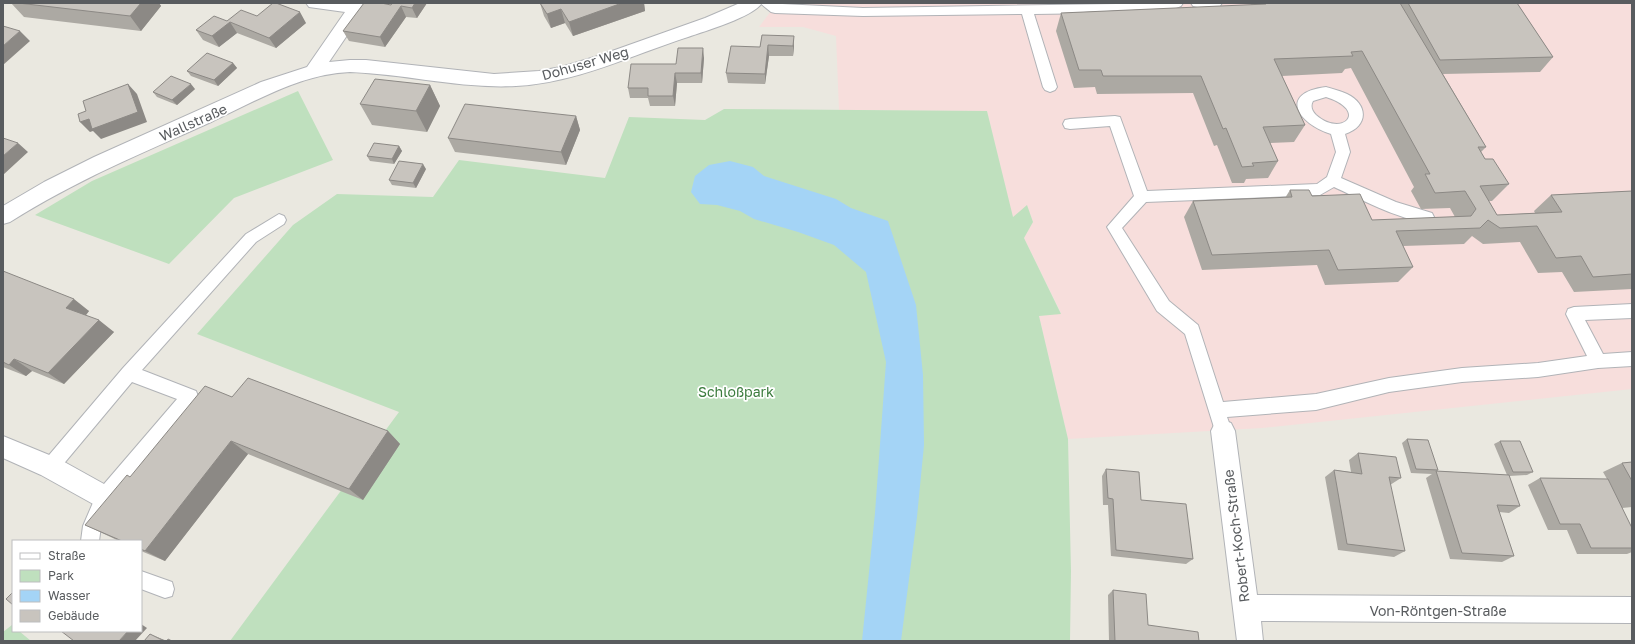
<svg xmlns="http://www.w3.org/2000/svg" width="1635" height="644" viewBox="0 0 1635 644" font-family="'Golos Text',sans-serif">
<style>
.medical{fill:#f7dedc}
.green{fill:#bfe0be}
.water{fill:#a4d4f6}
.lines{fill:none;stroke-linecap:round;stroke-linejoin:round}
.lane-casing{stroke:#b1b3b7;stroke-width:2}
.street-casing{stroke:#b1b3b7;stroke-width:2}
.lane{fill:#fff;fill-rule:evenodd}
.street{fill:#fff;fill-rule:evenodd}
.wall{fill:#aca9a3}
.shaded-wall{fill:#8c8985}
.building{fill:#c8c4be;stroke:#8c8985}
.labels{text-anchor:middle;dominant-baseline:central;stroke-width:3.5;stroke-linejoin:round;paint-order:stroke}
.street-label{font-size:14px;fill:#595c5f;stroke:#fff}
.park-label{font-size:14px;fill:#3b7c3d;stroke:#fff}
</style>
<rect width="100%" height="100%" fill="#eae8e0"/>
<!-- medical -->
<path class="medical" d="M777,3H1632V389L1262,428L1068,439L1039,316L1061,313L1024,238L1033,222L1027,206L1013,218L987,111L839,110L836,36L803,27H759Z"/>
<!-- green -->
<path class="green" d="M298,91L333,160L234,198L169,264L35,215L92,181Z
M724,109L987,111L1013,217L1027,205L1033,222L1024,238L1061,314L1039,316L1068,439L1071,571L1070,641H230L399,412L197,334L293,225L337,194L433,197L459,160L605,178L629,117L705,120Z
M12,625L13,631H19L31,641H3V632Z"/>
<!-- water -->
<path class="water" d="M730,161L753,167L764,176L836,199L851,208L888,221L916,305L923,375L924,445L917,517L901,641H862L875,513L886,362L866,272L834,245L798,232L754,219L740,211L717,205L700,204L691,192L695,176L709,165Z"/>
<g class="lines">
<!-- lane casing -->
<g class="lane-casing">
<path id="lane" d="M760,3L863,8L1183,3L1181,6L1167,12L1034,14L1057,87L1055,90L1050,92L1045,90L1043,87L1022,14L863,16L775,13L771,12Z
M1191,3H1222L1220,6C1212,8 1201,8 1193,6Z
M1326,87C1333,89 1341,91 1347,94C1368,104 1369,126 1345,134L1350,152L1341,178L1396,202L1432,213L1434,217L1432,221C1413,227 1354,196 1334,187L1320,195L1146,202L1122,228L1169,301L1198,325L1223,402L1316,394L1389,378L1462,368L1538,363L1587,356L1566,314L1568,309L1574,307L1632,304V318L1585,320L1603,354L1632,352V366L1598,368L1538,377L1462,382L1389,392L1316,410L1227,417L1232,431L1229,437L1223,439L1217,437L1185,334L1157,311L1107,227L1134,196L1110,126L1070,129L1065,128L1063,124L1065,120L1070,119L1115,116L1120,117L1147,191L1317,184L1327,177L1336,152L1331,134C1298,124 1278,93 1326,87ZM1326,97C1370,111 1342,138 1316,115C1312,111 1310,106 1313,101Z
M279,214L284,216L286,220L284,224L256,242L142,370L196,391L198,396L196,401L111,503L101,526L99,541H81L83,526L98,491L177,399L132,382L56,473L50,475L44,473L41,467L44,461L123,368L246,234Z
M141,571L172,582L174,589L172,596L165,598L141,589Z"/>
</g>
<!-- street casing -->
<g class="street-casing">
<path id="street" d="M306,3H369L329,62L350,60H366L494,74L539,71L561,67L598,56L705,18L740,3H762C753,17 705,31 688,37C632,55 576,83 516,86C461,89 406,74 350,72C300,74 256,101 211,122C143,153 74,181 10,222L3,224V206L44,182L94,157L261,82L307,67L345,12L309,7Z
M1223,420L1231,423L1235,431L1257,595L1632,597V623L1261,621L1263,641H1237L1211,431L1215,423Z
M3,436L59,459L113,489L116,497L113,505L104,509L95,505L41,475L3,458Z"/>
</g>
<!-- lane -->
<use href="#lane" class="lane"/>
<!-- street -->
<use href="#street" class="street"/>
</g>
<!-- wall -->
<path class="wall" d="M11,3H159L161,6L141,31L24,17Z
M392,3H427L417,18L406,17L385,47L349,41L343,31L391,5Z
M540,3H644L645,11L573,36L565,23L551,28L544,16Z
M1251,3H1517L1553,57L1540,72L1443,74L1486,147L1481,152L1485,159L1509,184L1492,201H1489L1497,215L1535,213L1534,211L1551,195L1632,191V289L1574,292L1562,272L1538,273L1520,242L1483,244L1472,236L1464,244L1403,246L1413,267L1398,282L1325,285L1317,265L1202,270L1184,217L1193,201L1285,198L1290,190L1312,196L1372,220L1455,217L1450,208L1421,209L1411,191L1414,187L1351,68L1345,69L1342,73L1282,76L1305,125L1294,142L1270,143L1278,161L1268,178L1246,179L1244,183H1232L1217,145L1214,146L1193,93L1097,94L1095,87L1074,88L1056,31L1061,13L1251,5Z
M257,16L306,23L276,48L237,33L219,47L203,40L196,30L227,21Z
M762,35L794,46L793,56H769L765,84L728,83L726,73L760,47Z
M704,58L702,83H677L675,106H650L648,98H630L628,88L676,64Z
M233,63L237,68L218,86L191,76L187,71Z
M430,85L440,106L427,132L372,125L360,104Z
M195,89L177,105L157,97L153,92Z
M576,116L580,130L566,165L455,152L448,138Z
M399,146L402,151L394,164L370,161L367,156Z
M426,169L416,188L392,185L389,180Z
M3,271L89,311L86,315L114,332L64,384L32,371L26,376L3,367Z
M232,397L388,431L400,444L363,500L248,454L165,561L141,551V541H119L85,525Z
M1407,439L1438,470L1437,471L1507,475L1494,444L1500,441L1533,472L1527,475L1509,476L1520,506L1509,513L1499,512L1514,556L1502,562L1450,559L1426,478L1432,474L1411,473L1402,443Z
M1358,453L1401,478L1390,485L1405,551L1394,557L1338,550L1325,477L1334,470L1351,472L1349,460Z
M1632,462V507L1622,508L1632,528V552L1627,554H1577L1567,530H1548L1528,485L1540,478L1607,479L1603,472L1622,463Z
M1106,469L1193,559L1186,564L1111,556L1108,505H1103L1102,476Z
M1113,590L1148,625L1199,641H1109L1108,595Z"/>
<!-- shaded-wall -->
<path class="shaded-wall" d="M141,3H159L161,6L141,31L130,16Z
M415,3H427L417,18L412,8Z
M622,3H644L645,11L573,36L569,22Z
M401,6L406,17L385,47L380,37Z
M561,9L565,23L551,28L547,14Z
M300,12L306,23L276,48L269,38Z
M230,22L237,33L219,47L212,36Z
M20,31L30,41L3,65V46Z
M794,36V46L793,56V46Z
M768,45L769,56L765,84V74Z
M703,48L704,58L702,83L701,73Z
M233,63L237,68L218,86L214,80Z
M675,73L677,83L675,106L673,96Z
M128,84L137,94L147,122L101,139L93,131L90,132L80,122Z
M191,84L195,89L177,105L172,100Z
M430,85L440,106L427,132L416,111Z
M576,116L580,130L566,165L561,152Z
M18,143L28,152L3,175V156Z
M399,146L402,151L394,164L392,159Z
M423,164L426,169L416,188L413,183Z
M74,299L89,311L82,320L66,308Z
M99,320L114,332L64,384L48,373Z
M14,359L32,371L26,376L9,365Z
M388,431L400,444L363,500L349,489Z
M231,441L248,454L165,561L145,551Z
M141,624L147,628L135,641H119L128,631H141Z
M150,634L162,639L167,641H164Z"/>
<!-- building -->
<path class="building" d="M18,3H141L130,16Z
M273,3H276L300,12L269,38L230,22L212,36L196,30L214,16L227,21L241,10L257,16Z
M364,3H381L391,5L392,3H415L412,8L401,6L380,37L343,31Z
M540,3H622L569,22L561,9L547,14Z
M1266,3H1400L1486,147H1478L1485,159H1493L1509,184L1480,186L1497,215L1562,212L1551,195L1632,191V274L1593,277L1581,256L1556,258L1537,226L1500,228L1488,220L1480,228L1396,231L1413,267L1338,270L1329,250L1212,255L1193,201L1292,197L1290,190H1309L1312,196L1360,194L1372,220L1471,216L1476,209L1465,191L1435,193L1425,174H1430L1362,51L1351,52L1353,56L1274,59L1305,125L1263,127L1278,161L1252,163L1254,166L1242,167L1226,128L1223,129L1201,76H1103L1101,70H1079L1061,13L1266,4Z
M1408,3H1517L1553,57L1440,60Z
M3,26L20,31L3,46Z
M762,35L794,36L793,46L768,45L765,74L726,73L731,46L760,47Z
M678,48H703L701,73H675L673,96H648V88H628L631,64H676Z
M207,53L233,63L214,80L187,71Z
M171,76L191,84L172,100L153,92Z
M375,79L430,85L416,111L360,104Z
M128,84L138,112L92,129L89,119L80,122L78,114L86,111L83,101Z
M465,104L576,116L561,152L448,138Z
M3,138L18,143L3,156Z
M374,143L399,146L392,159L367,156Z
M399,161L423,164L413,183L389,180Z
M3,271L74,299L66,308L99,320L48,373L14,359L9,365L3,362Z
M248,378L388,431L349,489L231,441L145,551L141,549V541H122L85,525L127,475L130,477L205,386L232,397Z
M1407,439L1428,440L1438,470L1416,469Z
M1500,441H1520L1533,472H1513Z
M1358,453L1396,457L1401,478L1389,477L1405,551L1347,544L1334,470L1362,474Z
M1632,462V481L1622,463Z
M1106,469L1139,472L1141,500L1186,504L1193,559L1116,550L1113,499L1108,498Z
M1436,471L1509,475L1520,506L1497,505L1514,556L1462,553Z
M1540,478L1608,479L1632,528V548H1591L1580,524H1560Z
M1113,590L1146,594L1148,625L1198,632L1199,641H1115Z
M13,592V605L6,599Z
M61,631H128L119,641H74Z
M150,634L164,641H144Z
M168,639L172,641H167Z"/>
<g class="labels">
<!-- street labels -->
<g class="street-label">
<text transform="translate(585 63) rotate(-16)">Dohuser Weg</text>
<text transform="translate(193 122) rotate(-24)">Wallstraße</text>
<text transform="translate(1236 536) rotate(-97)">Robert-Koch-Straße</text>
<text x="1438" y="610">Von-Röntgen-Straße</text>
</g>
<!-- park labels -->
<g class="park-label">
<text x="736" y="391">Schloßpark</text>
</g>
</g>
<!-- border -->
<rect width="1635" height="644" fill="none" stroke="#595c5f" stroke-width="8"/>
<!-- legend -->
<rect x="12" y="540" width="130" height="92" fill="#ffffff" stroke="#bdbebf"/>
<rect x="20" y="553" width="20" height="6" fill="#ffffff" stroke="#bdbebf"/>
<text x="48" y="560" font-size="12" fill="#595c5f">Straße</text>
<rect x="20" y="570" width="20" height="12" fill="#bfe0be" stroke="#bdbebf"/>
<text x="48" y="580" font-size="12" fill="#595c5f">Park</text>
<rect x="20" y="590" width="20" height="12" fill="#a4d4f6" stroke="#bdbebf"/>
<text x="48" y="600" font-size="12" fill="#595c5f">Wasser</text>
<rect x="20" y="610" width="20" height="12" fill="#c8c4be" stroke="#bdbebf"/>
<text x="48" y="620" font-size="12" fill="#595c5f">Gebäude</text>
</svg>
